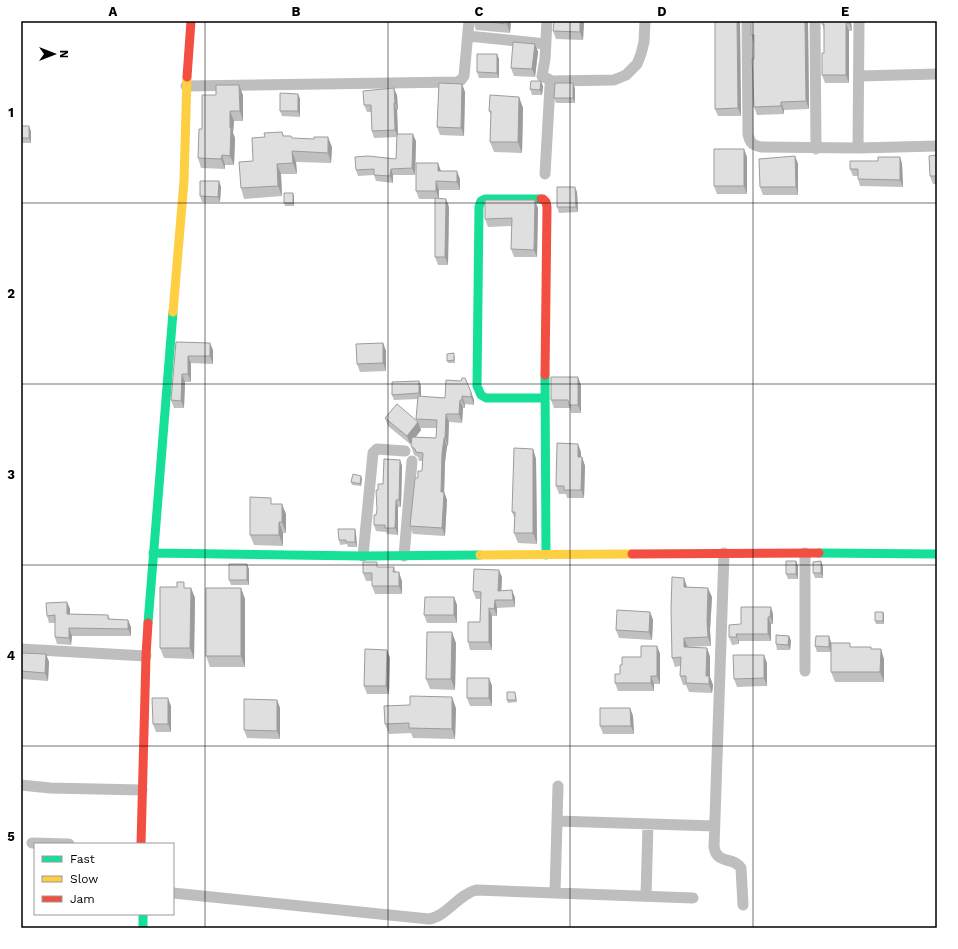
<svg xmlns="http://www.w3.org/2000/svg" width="958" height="949" viewBox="0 0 958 949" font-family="'Work Sans',sans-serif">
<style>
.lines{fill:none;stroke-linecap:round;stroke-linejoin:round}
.street{stroke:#bebebe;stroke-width:11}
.fast{stroke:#16e098;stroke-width:9}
.slow{stroke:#ffcf43;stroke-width:9}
.jam{stroke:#f24e42;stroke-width:9}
.wall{fill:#c0c0c0;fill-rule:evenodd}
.shaded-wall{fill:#9c9c9c}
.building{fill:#dfdfdf;stroke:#9c9c9c}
.grid{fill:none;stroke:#000;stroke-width:1;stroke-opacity:0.55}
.neatline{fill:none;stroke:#000;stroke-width:1.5}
.grid-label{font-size:13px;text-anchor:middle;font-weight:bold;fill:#000}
</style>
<rect width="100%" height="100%" fill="#fff"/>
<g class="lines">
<!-- street -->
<path class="street" d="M547,21L545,59L542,76L552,81L614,80L626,75L637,64L641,54L644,42L645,21
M747,21L748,134C750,143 752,145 761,147L858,148L859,21
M815,21L816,149
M468,36L546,44
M859,76L937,74
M186,86L457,82L461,80L464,76L469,21
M858,148L937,146
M545,174L550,86L552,81
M724,553L714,847C717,865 733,856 741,868L743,905
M363,556L373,453L377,449L405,451
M404,556L412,461
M21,649L146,656
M805,671V553
M21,785L50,788L142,790
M557,821L714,826
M32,843L69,844
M173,893L429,919C447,916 458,895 476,890L693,898
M555,893L558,786
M646,896L648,824"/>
<!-- fast -->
<path class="fast" d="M541,199H485L481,201L479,207L477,386L481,395L486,398H545
M545,375L546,555
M153,553L363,556L480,555
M819,553L937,554
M148,623L173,312
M143,914V928"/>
<!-- slow -->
<path class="slow" d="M173,312L184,181L187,77
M480,555L632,554"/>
<!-- jam -->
<path class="jam" d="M187,77L191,21
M541,199H543L546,202L547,207L545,375
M632,554L819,553
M141,844L146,656L148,623"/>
</g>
<!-- wall -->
<path class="wall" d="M473,21H511L510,33L476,30Z
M584,21L583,40L556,39L553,31Z
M715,21H740L741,116H718L715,109Z
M808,21L809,109L784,110V114L757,115L754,107V43L751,35Z
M822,21H851L852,31H849V83H825L822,75L824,53V30L822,24Z
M535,44L538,52L535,77L514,76L511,68Z
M497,54L499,59V78H479L477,72Z
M573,83L575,89V103H556L554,98Z
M462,84L465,92L464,136L440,135L437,127Z
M543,86L542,95H532L530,89Z
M298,94L300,99V117L282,116L280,111Z
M243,95V121H234L233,133L235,138L234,165H225V169L201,168L198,158L202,129Z
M397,95L398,110H397L398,134L416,141L415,175H393V183L376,181L374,175L358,176L356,170L396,159L397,137L374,138L372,131V112H367L364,105Z
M519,97L523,108L522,153L494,152L490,142L491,115L489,111Z
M21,126L31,131V143H21Z
M282,132L284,136L332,147L331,163L296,162L297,174H281L282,196L244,199L241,188L265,137Z
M937,155V184H933L930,176Z
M795,156L798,164V195H763L760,187Z
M747,157V194H717L714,186Z
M900,157L902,164L903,187L860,186L858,179V176H853L850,169L878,161Z
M441,171L460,179V190H439V199H446L449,207L448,265H438L435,257V199H419L416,191Z
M219,181L221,187L220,202H202L200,196Z
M577,192L578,212L559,213L557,207Z
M294,196V206H285L284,203Z
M538,208L537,257H514L511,249L512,226L488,227L485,219Z
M176,342L213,350V364L191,363V382H185L184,408H174L171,400Z
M383,343L386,351V371L360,372L357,364Z
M455,356V363H448L447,361Z
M581,385V413H571L570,408H554L551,400Z
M421,386V397L445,398L471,392L474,400V405L465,404V408H463L462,423L449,422L448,446H447L445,462L444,492L447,500L445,536L413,534L410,526L418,478L422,471V461H419L418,457L414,455L411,446V442L410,444L388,426L385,418L417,421L416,419L418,399L394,400L392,395ZM420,428H437L436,438L416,437L421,430Z
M533,449L536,459L537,544L518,543L514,533L515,519L512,512Z
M581,452V457H582L585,466L584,498H567L566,494H559L556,486Z
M400,460L402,466L401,507H398V535L387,534L386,532L376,531L374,525L377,509L378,490L383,484Z
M362,479L361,486L352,485L351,482Z
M273,504L286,514V533H283V546L254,545L250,535Z
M355,529L356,534L357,547H348L347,544L340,545L339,540Z
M796,561L798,566V579H788L786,574Z
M821,561L823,567V578H815L813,573Z
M379,567H394L396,572L402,581V594H375L372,586V581H366L363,573Z
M249,569V585H231L229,580Z
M502,577L501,591L512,590L515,598V607L497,608V616H492V650H470L468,642L480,622L481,599H476L473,591Z
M684,578L687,587L712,597L710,630L711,646L688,647L707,648L710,657V677L713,685L712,693L689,692L686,685H683L680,676V666L675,667L672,658Z
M186,588H191L195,598L194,659L164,658L160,648Z
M241,588L245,599V667H210L206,656Z
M454,597L457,605V623H427L424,615Z
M67,602L70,609V614L108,615L110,619L128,620L131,627V636H72L71,645L57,644L55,637V623H49L47,616Z
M650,612L653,620L652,640L619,638L616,630Z
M883,612L884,615V624H876L875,621Z
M773,614V624H771V641H739V644L732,645L729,637Z
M789,636L791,641L790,650H777L776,644Z
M831,642V643L852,647L872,649L884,659V682H835L831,672V652H817L815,646Z
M456,643L455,690L430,689L426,679Z
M657,646L660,654V684H654V691H618L615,683L620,674L622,665L641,657Z
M387,650L390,658L389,694H367L364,686Z
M21,653L46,654L49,662L48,681L21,679Z
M767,663V686L737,687L734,679Z
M489,678L492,686V706H470L467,698Z
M516,695L517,702L508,703L507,700Z
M277,700L280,708V739L247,738L244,730Z
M171,706V732H156L153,724Z
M456,708L455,739L413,738L411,733L389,734L385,724Z
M630,708L633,716L634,734H603L600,726Z"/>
<!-- shaded-wall -->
<path class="shaded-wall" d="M507,21H511L510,33L507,24Z
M580,21H584L583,40L580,32Z
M737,21H740L741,116L738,108Z
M805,21H808L809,109L806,101Z
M849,21H851L852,31L849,23Z
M846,23L849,31V83L846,75Z
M535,44L538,52L535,77L532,69Z
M497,54L499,59V78L497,73Z
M541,81L543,86L542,95L540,90Z
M573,83L575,89V103L573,98Z
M462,84L465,92L464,136L461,128Z
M239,85L243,95V121L240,111Z
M394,88L397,95L398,110L395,103Z
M298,94L300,99V117L298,111Z
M519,97L523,108L522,153L518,142Z
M781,102L784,110V114L781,106Z
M394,103L397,110L398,137L395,130Z
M230,111L234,121L233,133L235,138L234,165L230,156Z
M29,126L31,131V143L29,138Z
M413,134L416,141L415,175L412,168Z
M328,137L332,147L331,163L328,153Z
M744,149L747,157V194L744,186Z
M292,151L296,162L297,174L293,163Z
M222,155L225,165V169L221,159Z
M795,156L798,164V195L796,187Z
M900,157L902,164L903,187L900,180Z
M438,163L441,171H438Z
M277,164L281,174L282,196L278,186Z
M391,169L393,175V183L390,176Z
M457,171L460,179V190L457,182Z
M219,181L221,187L220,202L218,197Z
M436,181L439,190V199L436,191Z
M575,187L577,192L578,212L576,207Z
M293,193L294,196V206L293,203Z
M446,199L449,207L448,265L445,257Z
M535,200L538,208L537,257L534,250Z
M210,343L213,350V364L210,356Z
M383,343L386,351V371L383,363Z
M188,356L191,363V382L188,374Z
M182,374L185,382L184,408L181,401Z
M578,377L581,385V413L578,405Z
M419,381L421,386V399L419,393Z
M471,392L474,400V405L471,397Z
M462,396L465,404V408L462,400Z
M460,400L463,408L462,423L459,414Z
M446,414L449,422L448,446L445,438Z
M418,422L421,430L410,444L407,436Z
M444,438L447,446L445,462L444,497V492L447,500L445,536L442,528L441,492L442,454Z
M578,444L581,452V465L578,457Z
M533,449L536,459L537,544L533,533Z
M582,457L585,466L584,498L581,490Z
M400,460L402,466L401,507L399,500Z
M361,476L362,479L361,486L360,484Z
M396,500L398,507V535L395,528Z
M282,504L286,514V533L282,522Z
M279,522L283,533V546L279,535Z
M355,529L356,534L357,547L355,542Z
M796,561L798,566V579L796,574Z
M821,561L823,567V578L821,573Z
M247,564L249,569V585L247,580Z
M499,570L502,577L501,598L498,591Z
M399,572L402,581V594L399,586Z
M684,578L687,587H684Z
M191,588L195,598L194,659L190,648Z
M241,588L245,599V667L241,656Z
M708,588L712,597L710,630L711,646L708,637L707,621Z
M512,590L515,598V607L513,600Z
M454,597L457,605V623L454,615Z
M495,600L497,608V616L494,609Z
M67,602L70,609V621L67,614Z
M771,607L773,614V624L770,617Z
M489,608L492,616V650L489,642Z
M650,612L653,620L652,640L649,632Z
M883,612L884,615V624L883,621Z
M768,617L771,624V641L768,634Z
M128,620L131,627V636L128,629Z
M69,628L72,636L71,645L69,638Z
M452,632L456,643L455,690L451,679Z
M736,634L739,641V644L737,637Z
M789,636L791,641L790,650L788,645Z
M829,636L831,642V652L829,647Z
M684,638L688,647H684Z
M657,646L660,654V684L657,676Z
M707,648L710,657V677L713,685L712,693L706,676Z
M881,649L884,659V682L880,672Z
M387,650L390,658L389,694L386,686Z
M46,654L49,662L48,681L45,673Z
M764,655L767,663V686L764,678Z
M651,676L654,684V691L651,683Z
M489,678L492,686V706L489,698Z
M452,697L456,708L455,739L452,729Z
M168,698L171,706V732L168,724Z
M277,700L280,708V739L277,731Z
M630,708L633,716L634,734L631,726Z"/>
<!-- building -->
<path class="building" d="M480,21H507V24Z
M554,21H580V32L553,31Z
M715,21H737L738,108L715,109Z
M751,21H805L806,101L781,102V106L754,107L752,59H754V35H751Z
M822,21H849V23H846V75H822V53H824V24H822Z
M513,42L535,44L532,69L511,68Z
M477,54H497V73L477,72Z
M531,81H541L540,90L530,89Z
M439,83L462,84L461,128L437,127Z
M555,83H573V98H554Z
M216,85H239L240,111H230V128H231L230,156L222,155L221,159L198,158L199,129H202V95H216Z
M394,88L395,103H394L395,130L372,131L371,105H364L363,91Z
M280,93L298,94V111H280Z
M490,95L519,97L518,142H490L491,111H489Z
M21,126H29V138H21Z
M282,132L283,136H291L292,138L314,139V137H328V153L292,151L293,163L277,164L278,186L241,188L239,162L253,161L252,138L265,137L264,133Z
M397,134H413L412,168L391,169L390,176L374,175V169L356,170L355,157L368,156L396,159Z
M714,149H744V186H714Z
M937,155V176H930L929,156Z
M795,156L796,187H760L759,159Z
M878,157H900V180L858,179V169H850V161H878Z
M416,163H438V171H457V182L436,181V191H416Z
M200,181H219L218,197L200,196Z
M557,187H575L576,207H557Z
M284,193H293V203H284Z
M435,198L446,199L445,257H435Z
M485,200H535L534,250L511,249L512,218L485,219Z
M176,342L210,343V356H188V374H182L181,401L171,400Z
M383,343V363L357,364L356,344Z
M454,353V360L447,361V354Z
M551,377H578V405H569L568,400H551Z
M462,378H465L471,392V397L462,396V400H460L459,414H446L445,438H444L442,454L441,492H444L442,528L410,526L415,478H418V471H422L423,453L416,452L415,449L411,446L412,437L436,438L437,420L416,419L418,396L445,398L446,380L461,381Z
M419,381V393L392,395V382Z
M397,404L418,422L407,436L385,418Z
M557,443L578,444V457H582L581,490H564V486H556Z
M514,448L533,449V533H514L515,512H512Z
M384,459L400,460L399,500H396L395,528H385V525H374V515H376L377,509L376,490H378V484H383Z
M353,474L361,476L360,484L351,482Z
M250,497L271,498V504H282V522H279V535H250Z
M338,529H355V542H346V540H339Z
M786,561H796V574H786Z
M821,561V573H813V562Z
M363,562H377V567H394L393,572H399V586H372V573H363Z
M229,564H247V580H229Z
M474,569L499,570L498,591L512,590L513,600H495L494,609L489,608V642H468V622H480L481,592L473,591Z
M672,577L684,578V587L708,588L707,621L708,637L684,638V647L707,648L706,676H709V684L686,683V676H680L681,657L672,658L671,609Z
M177,582H184V588H191L190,648H160V587H177Z
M206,588H241V656H206Z
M425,597H454V615H424Z
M67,602V614L108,615V619L128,620V629L69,628V638L55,637V615L47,616L46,603Z
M741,607H771L770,617H768V634H736L737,637H729V625L741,624Z
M617,610L650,612L649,632L616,630Z
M875,612H883V621H875Z
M427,632H452L451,679H426Z
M776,635L789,636L788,645L776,644Z
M816,636H829V647L815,646Z
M831,643H850V647H871V649H881L880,672H831Z
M641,646H657V676H651V683H615V674H620V665H622V657H641Z
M365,649L387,650L386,686H364Z
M21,653L46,654L45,673L21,671Z
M733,655H764V678L734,679Z
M467,678H489V698H467Z
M507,692H515L516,700H507Z
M410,696L452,697V729L409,728V723L385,724L384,706L410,705Z
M152,698H168V724H153Z
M244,699L277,700V731L244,730Z
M600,708H630L631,726H600Z"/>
<!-- grid -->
<path class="grid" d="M205,21V928M388,21V928M570,21V928M753,21V928M21,203H937M21,384H937M21,565H937M21,746H937"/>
<!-- border -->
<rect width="958" height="949" fill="none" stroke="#ffffff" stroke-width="44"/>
<!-- legend -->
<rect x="34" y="843" width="140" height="72" fill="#ffffff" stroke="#999999"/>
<rect x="42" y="856" width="20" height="6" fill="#16e098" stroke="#999999"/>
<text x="70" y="863" font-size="12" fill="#000000">Fast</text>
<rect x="42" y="876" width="20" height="6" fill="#ffcf43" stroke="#999999"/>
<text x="70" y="883" font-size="12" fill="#000000">Slow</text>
<rect x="42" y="896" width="20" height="6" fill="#f24e42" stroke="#999999"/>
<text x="70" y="903" font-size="12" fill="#000000">Jam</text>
<!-- north arrow -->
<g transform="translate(54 54) rotate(90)" stroke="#ffffff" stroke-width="3" paint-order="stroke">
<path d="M0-3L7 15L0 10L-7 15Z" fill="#000000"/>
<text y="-6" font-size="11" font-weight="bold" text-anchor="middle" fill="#000000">N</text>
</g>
<rect x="22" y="22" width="914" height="905" class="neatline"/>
<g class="grid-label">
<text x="113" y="16">A</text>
<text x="296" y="16">B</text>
<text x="479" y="16">C</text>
<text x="662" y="16">D</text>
<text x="845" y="16">E</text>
<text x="11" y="117">1</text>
<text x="11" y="298">2</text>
<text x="11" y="479">3</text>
<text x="11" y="660">4</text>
<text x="11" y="841">5</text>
</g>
</svg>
